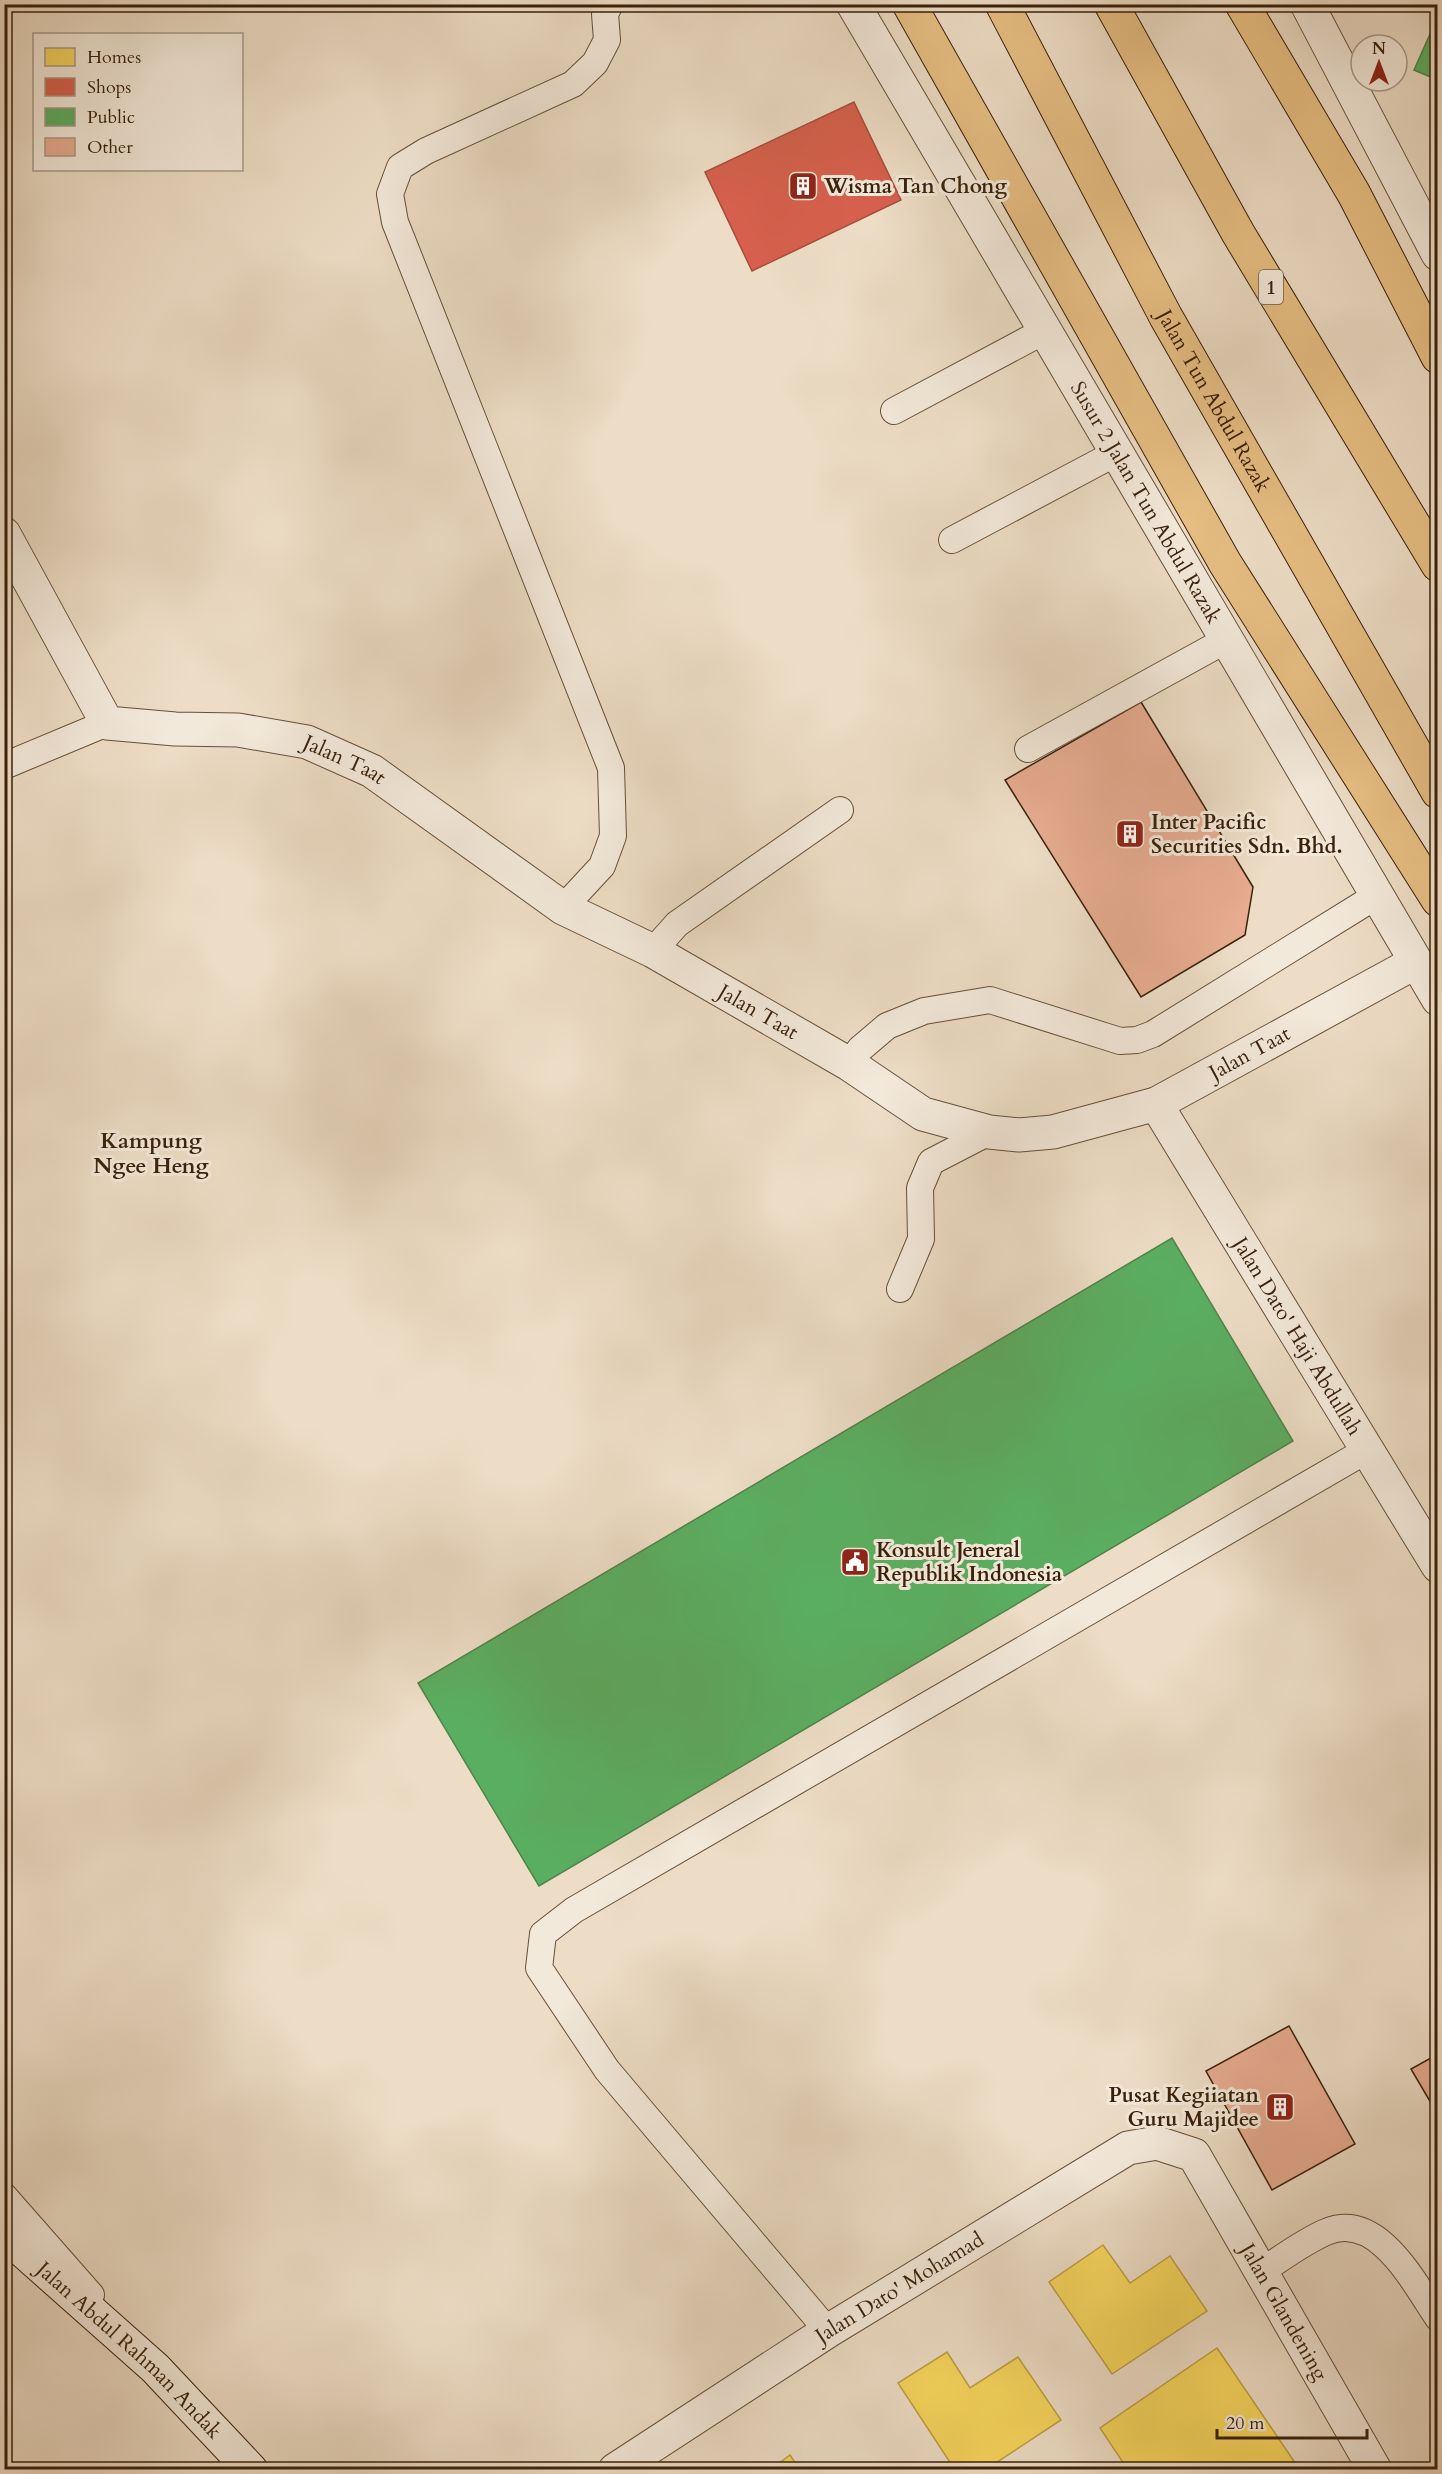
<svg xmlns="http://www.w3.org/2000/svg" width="1442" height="2474" viewBox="0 0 1442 2474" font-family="Cardo,serif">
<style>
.homes{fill:#f6d55c;stroke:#bd9f43;stroke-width:1.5}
.shops{fill:#d6604d;stroke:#a74d39;stroke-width:1.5}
.public{fill:#5aae61;stroke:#508447;stroke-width:1.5}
.building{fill:#e7ac91;stroke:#39210a;stroke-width:1.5}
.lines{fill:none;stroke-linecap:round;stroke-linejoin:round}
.lane-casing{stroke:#665039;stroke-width:28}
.street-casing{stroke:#665039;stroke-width:35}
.secondary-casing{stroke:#39210a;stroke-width:35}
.highway-casing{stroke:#39210a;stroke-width:35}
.lane{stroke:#f3e9da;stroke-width:26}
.street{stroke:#f3e9da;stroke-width:33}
.secondary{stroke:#f3e9da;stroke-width:33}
.highway{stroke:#e6be83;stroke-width:33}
.labels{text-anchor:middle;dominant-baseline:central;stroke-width:6;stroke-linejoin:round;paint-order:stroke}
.shield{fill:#f3e9da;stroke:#715d48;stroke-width:1.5}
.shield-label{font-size:20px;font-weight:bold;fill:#39210a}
.poi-label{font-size:21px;font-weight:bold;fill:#39210a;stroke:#f3e9da;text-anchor:start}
.street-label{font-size:21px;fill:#39210a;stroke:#f3e9da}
.neighbourhood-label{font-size:22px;font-weight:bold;fill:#39210a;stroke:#f3e9da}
</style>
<rect width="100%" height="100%" fill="#edddc6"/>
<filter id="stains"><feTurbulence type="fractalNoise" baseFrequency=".00333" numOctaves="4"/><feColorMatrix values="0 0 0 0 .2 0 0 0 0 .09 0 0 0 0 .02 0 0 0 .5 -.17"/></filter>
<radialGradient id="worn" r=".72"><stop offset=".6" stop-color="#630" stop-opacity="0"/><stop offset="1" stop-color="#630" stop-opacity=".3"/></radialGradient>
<!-- homes -->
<path class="homes" d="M1103,2245L1130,2283L1170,2256L1207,2311L1112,2374L1049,2282Z
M1217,2348L1300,2470H1128L1100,2428Z
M947,2352L970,2388L1018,2357L1061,2420L985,2470H955L898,2383Z
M790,2455L800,2470H770Z"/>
<!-- shops -->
<path class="shops" d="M854,102L901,200L752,271L705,172Z"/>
<!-- public -->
<path class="public" d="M1438,16V80L1414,70Z
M1172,1238L1293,1441L539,1886L418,1683Z"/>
<!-- building -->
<path class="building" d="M1141,702L1253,887L1245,935L1141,997L1005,780Z
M1289,2026L1355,2144L1272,2190L1206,2071Z
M1438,2054V2115L1411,2069Z"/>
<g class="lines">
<!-- lane casing -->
<g class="lane-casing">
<path id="lane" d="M894,411L1044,331
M952,540L1116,453
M1028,749L1226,640
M4,766L107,723
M563,908L602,866L613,836L611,768L395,222L390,194L400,167L426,151L573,84L595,63L607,40L605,14L610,4
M653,951L677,924L840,810
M849,1064L860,1049L887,1026L924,1011L990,1000L1120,1041L1137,1040L1153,1034L1376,896
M900,1289L921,1239L920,1188L931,1162L989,1132
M4,2196L91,2295
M1262,2271C1282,2258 1303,2242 1326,2232C1378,2210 1414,2283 1438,2318
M828,2331L607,2070L539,1968L543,1934L574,1910L1367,1450"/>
</g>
<!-- street casing -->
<g class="street-casing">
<g id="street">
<path id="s1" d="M853,4L1438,999"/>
<path d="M1307,4L1438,254"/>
<path id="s2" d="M4,534L107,723L175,729L238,730L307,742L372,771L563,908L653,951L849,1064L923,1114L989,1132L1019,1135L1053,1132L1156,1104L1414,963"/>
<path id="s3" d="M1156,1104L1438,1566"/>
<path id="s4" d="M615,2470L828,2331L1128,2148L1157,2143L1194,2155L1375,2470"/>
</g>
</g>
<!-- secondary casing -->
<g class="secondary-casing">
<g id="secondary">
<path id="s5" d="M4,2234L155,2368L251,2470"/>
</g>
</g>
<!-- highway casing -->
<g class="highway-casing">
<g id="highway">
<path d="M909,4L1225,563L1438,900"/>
<path id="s6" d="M1002,4L1166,317L1438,792"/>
<path d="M1111,4L1238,233L1438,565"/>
<path d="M1242,4L1354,194L1438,357"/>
</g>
</g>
<!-- lane -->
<use href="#lane" class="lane"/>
<!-- street -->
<use href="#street" class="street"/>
<!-- secondary -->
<use href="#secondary" class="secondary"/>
<!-- highway -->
<use href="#highway" class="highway"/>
</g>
<!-- icons -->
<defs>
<g id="building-square" transform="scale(1.5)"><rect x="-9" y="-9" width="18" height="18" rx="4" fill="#8f2418" stroke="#f3e9da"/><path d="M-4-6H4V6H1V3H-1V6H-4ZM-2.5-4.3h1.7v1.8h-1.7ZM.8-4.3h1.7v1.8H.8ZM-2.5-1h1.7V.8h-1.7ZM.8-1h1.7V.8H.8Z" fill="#fff"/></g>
<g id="civic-square" transform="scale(1.5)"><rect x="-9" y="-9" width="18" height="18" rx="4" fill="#8f2418" stroke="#f3e9da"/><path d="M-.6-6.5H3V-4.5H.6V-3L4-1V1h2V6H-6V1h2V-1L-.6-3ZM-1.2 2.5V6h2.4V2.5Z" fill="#fff"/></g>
</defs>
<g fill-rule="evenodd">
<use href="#building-square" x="803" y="186"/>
<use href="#building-square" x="1130" y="834"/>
<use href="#civic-square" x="855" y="1562"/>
<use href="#building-square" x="1280" y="2107"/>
</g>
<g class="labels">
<!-- shield labels -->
<rect class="shield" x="1259" y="270" width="24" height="34" rx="4.5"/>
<g class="shield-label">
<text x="1271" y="287">1</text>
</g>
<!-- poi labels -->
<g class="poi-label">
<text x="824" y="186">Wisma Tan Chong</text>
<text x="1151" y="822">Inter Pacific<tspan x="1151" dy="24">Securities Sdn. Bhd.</tspan></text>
<text x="876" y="1550">Konsult Jeneral<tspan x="876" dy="24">Republik Indonesia</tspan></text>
<text x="1259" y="2095" text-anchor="end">Pusat Kegiiatan<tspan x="1259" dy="24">Guru Majidee</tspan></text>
</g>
<!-- street labels -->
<g class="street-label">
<text stroke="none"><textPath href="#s6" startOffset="450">Jalan Tun Abdul Razak</textPath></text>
<text stroke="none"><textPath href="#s1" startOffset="578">Susur 2 Jalan Tun Abdul Razak</textPath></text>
<text stroke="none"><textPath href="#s2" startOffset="458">Jalan Taat</textPath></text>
<text stroke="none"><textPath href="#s2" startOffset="944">Jalan Taat</textPath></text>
<text stroke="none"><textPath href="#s2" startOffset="1484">Jalan Taat</textPath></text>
<text stroke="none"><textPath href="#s3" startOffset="272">Jalan Dato' Haji Abdullah</textPath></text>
<text stroke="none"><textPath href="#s4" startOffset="338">Jalan Dato' Mohamad</textPath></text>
<text stroke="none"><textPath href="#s4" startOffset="855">Jalan Glandening</textPath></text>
<text stroke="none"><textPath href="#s5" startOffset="171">Jalan Abdul Rahman Andak</textPath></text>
</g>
<!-- neighbourhood labels -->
<g class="neighbourhood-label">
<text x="151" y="1141">Kampung<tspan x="151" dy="25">Ngee Heng</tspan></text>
</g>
</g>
<!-- margin -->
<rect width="1442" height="2474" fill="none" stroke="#edddc6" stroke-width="24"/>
<rect x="6" y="6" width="1430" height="2462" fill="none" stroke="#39210a" stroke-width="3"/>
<rect x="12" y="12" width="1418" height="2450" fill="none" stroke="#39210a" stroke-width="1.5"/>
<!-- legend -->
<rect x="33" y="33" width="210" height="138" fill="#f3e9da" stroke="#a99987" stroke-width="1.5"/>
<rect x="45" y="48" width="30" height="18" fill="#f6d55c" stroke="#a99987" stroke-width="1.5"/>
<text x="87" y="63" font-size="18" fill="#39210a">Homes</text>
<rect x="45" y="78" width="30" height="18" fill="#d6604d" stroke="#a99987" stroke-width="1.5"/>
<text x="87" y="93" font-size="18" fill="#39210a">Shops</text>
<rect x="45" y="108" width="30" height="18" fill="#5aae61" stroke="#a99987" stroke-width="1.5"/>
<text x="87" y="123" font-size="18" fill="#39210a">Public</text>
<rect x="45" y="138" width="30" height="18" fill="#e7ac91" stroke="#a99987" stroke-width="1.5"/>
<text x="87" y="153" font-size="18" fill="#39210a">Other</text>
<!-- north arrow -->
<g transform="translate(1379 63)"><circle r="28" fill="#f3e9da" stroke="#a99987" stroke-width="1.5"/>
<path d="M0-4.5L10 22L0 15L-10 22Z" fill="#8f2418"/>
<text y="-9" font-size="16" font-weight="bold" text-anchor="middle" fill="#39210a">N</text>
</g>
<!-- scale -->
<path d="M1217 2429v9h150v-9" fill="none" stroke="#39210a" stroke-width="3"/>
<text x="1226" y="2429" font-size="18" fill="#39210a" stroke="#f3e9da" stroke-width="4.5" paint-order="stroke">20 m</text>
<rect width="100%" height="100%" filter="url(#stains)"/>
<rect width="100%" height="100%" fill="url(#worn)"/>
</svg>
